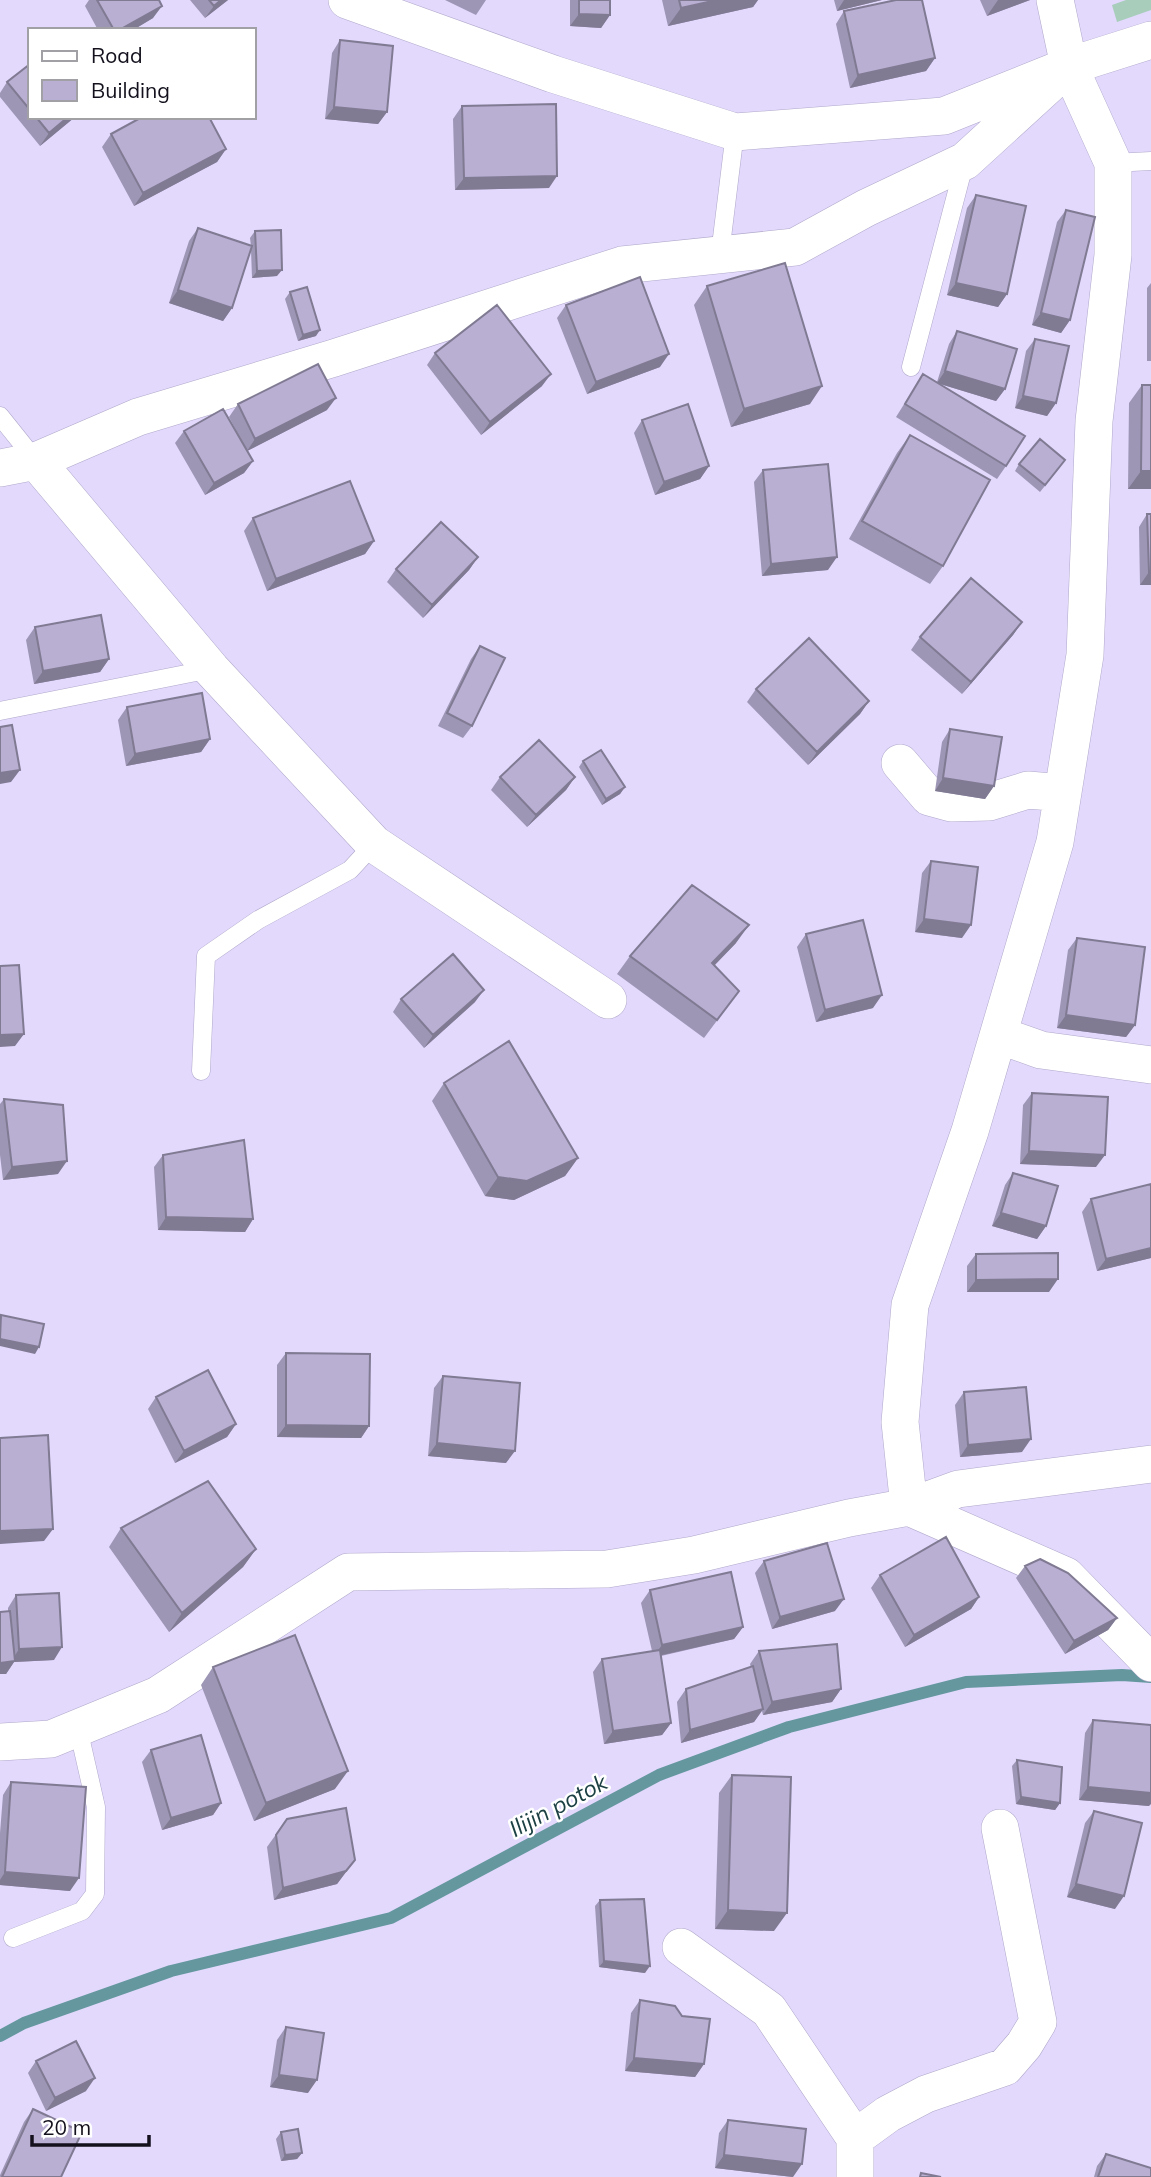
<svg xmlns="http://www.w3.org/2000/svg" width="1151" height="2177" viewBox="0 0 1151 2177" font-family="Mulish,sans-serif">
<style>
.green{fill:#a8cdbb}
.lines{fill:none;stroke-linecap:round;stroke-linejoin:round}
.stream{stroke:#64979e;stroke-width:12}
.lane-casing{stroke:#b1a8ca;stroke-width:19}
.street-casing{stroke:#b1a8ca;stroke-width:38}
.lane{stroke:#fff;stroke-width:18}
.street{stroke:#fff;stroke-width:37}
.wall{fill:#9e96b5}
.shaded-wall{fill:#817a93}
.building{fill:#b8afd2;stroke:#817a93;stroke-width:2}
.labels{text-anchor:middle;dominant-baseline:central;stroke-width:5;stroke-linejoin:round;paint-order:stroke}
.water-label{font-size:23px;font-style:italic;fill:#1c4043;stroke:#fff}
</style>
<rect width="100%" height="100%" fill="#e2d9fd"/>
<!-- green -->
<path class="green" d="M1126,0H1151V10L1117,22L1112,5Z"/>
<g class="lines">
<!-- stream -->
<path class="stream" d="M0,2036L24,2023L171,1971L391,1918L659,1775L789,1727L966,1682L1122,1675L1151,1677"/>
<!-- lane casing -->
<g class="lane-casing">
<path id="lane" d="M1113,163L1151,161
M720,254L735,132
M911,367L965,161
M0,416L36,461
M0,711L211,669
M201,1071L206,956L258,920L350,870L374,844
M13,1938L82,1911L95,1894L96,1807L78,1728"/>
</g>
<!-- street casing -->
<g class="street-casing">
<path id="street" d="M347,0L553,74L735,132L944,116L1069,66L1151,40
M36,461L211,669L374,844L608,1000
M0,468L36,461L138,417L334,358L622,265L795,247L866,208L965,161L1069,66
M900,763L929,797L951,803L989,802L1028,790L1063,793
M999,1035L1041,1050L1151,1065
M909,1507L900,1422L910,1305L970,1131L1055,842L1085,655L1094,421L1113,255V163L1069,66L1055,0
M909,1507L1066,1576L1151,1663
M0,1742L51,1739L158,1695L348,1572L607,1569L694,1555L849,1518L909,1507L958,1489L1151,1464
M681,1947L769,2010L855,2138V2177
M855,2138L888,2114L926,2094L1005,2067L1024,2045L1038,2022L1000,1828"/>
</g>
<!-- lane -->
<use href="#lane" class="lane"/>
<!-- street -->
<use href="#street" class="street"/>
</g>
<!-- wall -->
<path class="wall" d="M89,0H159L153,18L133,30H98L85,6Z
M190,0H228L205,18Z
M445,0H486L476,15Z
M570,0H610V15L601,28L570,26Z
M662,0H758L753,7L668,26Z
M834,0H882L837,11Z
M980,0H1030L987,16Z
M844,11L935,58L926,71L850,88L836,24Z
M340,40L387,112L378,124L325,119L332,53Z
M30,64V117H75L40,146L0,97V93L7,82Z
M462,106L549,188L455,190L453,119Z
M111,134L226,149L217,162L134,206L102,147Z
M976,195L1007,294L998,307L947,295L967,208Z
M1066,210L1070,320L1061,333L1032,325L1057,222Z
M198,228L251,246L250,238L255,231L277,276L252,278L251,250L232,308L223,321L169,303L189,241Z
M1151,283V361H1147V288Z
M707,286L810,404L731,427L694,305Z
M290,292L316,336L298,341L285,299Z
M566,305L660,367L587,394L557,318Z
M957,331L1005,389L996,401L940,384L1006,466L997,479L896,417L923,374L937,382L949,344Z
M1035,339L1056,403L1047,416L1015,408L1026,351Z
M435,353L542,386L481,435L427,365Z
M1142,385H1151V489H1128L1129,403Z
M238,404L327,410L247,451L253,461L244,473L205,495L175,443L184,431L239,436L229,417Z
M642,420L709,466L700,479L655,495L634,433Z
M910,435L943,566L930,584L849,539L897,453Z
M1019,464L1060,467L1040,492L1015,471Z
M763,470L828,570L762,576L754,482Z
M1147,514H1151V585H1140L1139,527Z
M253,518L374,541L365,554L267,591L244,531Z
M478,557L469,570L423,618L387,582L396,569Z
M1022,622L1013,635L962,694L911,650L920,637Z
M35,627L109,659L100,672L34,684L26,640Z
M480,646L472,726L463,738L438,726L471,659Z
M756,689L869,701L860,714L808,765L747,702Z
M127,707L210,739L201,752L126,766L118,720Z
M950,729L994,786L985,799L935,791L942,742Z
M583,761L625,787L620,794L602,805L579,767Z
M500,777H575L566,790L527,827L491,790Z
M931,861L962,938L915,932L922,873Z
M806,934L873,1008L816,1022L797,947Z
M1077,938L1135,1025L1126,1037L1057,1028L1068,950Z
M736,943L714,966L739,991L704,1038L617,974L630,956Z
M401,999L475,1002L424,1048L393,1012Z
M444,1083L578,1158L565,1176L514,1200L485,1196L432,1101Z
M1032,1093L1096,1167L1020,1164L1023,1105Z
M4,1099L58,1174L3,1180L0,1155V1104Z
M163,1155L253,1219L245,1232L158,1230L154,1167Z
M1013,1173L1046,1226L1037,1239L992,1226L1005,1185Z
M1091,1199L1151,1258L1097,1271L1082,1212Z
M976,1254L1049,1292H967V1266Z
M286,1353L369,1426L361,1438L277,1437V1365Z
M443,1376L506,1463L428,1456L434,1388Z
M964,1392L1022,1452L960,1457L955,1405Z
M156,1397L236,1424L227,1437L175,1463L148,1409Z
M121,1528L256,1549L243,1567L169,1632L109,1547Z
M764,1561L835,1611L772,1629L755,1573Z
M1025,1566L1117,1618L1108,1630L1065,1654L1016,1578Z
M880,1575L979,1597L971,1609L905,1647L871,1588Z
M650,1590L743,1627L734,1639L661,1656L671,1723L662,1735L604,1744L593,1672L602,1659L652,1651L641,1603Z
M16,1595L54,1660L14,1662L6,1674H0V1612L8,1611V1608Z
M759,1651L841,1689L832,1702L763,1715L762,1711L754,1722L681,1743L677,1702L686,1689L751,1667L750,1664Z
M213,1667L335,1789L254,1821L201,1685Z
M1093,1720L1149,1806L1079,1800L1085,1733Z
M151,1750L221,1803L213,1815L162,1830L142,1762Z
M1017,1760L1060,1803L1055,1810L1016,1804L1012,1766Z
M732,1775L774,1931L715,1929L719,1793Z
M11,1782L70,1891L0,1885V1833L3,1795Z
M1094,1811L1115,1909L1067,1897L1085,1823Z
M287,1819L346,1872L337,1884L274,1900L267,1847Z
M600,1900L645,1973L599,1967L595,1906Z
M640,2000L704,2064L695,2077L625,2071L631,2013Z
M286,2027L308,2093L270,2087L277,2040Z
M36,2061L86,2091L46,2111L28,2073Z
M33,2109L61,2177H0V2175L24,2122Z
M728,2120L793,2177L715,2168L719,2133Z
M281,2132L302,2153L297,2159L281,2161L276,2139Z
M1106,2154L1151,2177H1094L1097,2166Z"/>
<!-- shaded-wall -->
<path class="shaded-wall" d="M221,0H228L205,18L214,6Z
M717,0H758L753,7L668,26L681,8Z
M844,0H882L837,11Z
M998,0H1030L987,16Z
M162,6L153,18L133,30H119Z
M579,14L610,15L601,28L570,26Z
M935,58L926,71L850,88L858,75Z
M334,107L387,112L378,124L325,119Z
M68,117H75L40,146L49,133Z
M226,149L217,162L134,206L143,193Z
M557,176L549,188L455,190L464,178Z
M282,270L277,276L252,278L257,271Z
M956,283L1007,294L998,307L947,295Z
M178,290L232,308L223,321L169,303Z
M1041,313L1070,320L1061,333L1032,325Z
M320,330L316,336L298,341L303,335Z
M669,354L660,367L587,394L596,382Z
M945,371L1005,389L996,401L937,383Z
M551,374L542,386L481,435L490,422Z
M822,386L810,404L731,427L744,409Z
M1023,396L1056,403L1047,416L1015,408Z
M336,398L327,410L247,451L255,439Z
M253,461L244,473L205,495L214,483Z
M709,466L700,479L655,495L664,482Z
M1141,471H1151V489H1128Z
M374,541L365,554L267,591L276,579Z
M478,557L469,570L423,618L432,605Z
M837,557L828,570L762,576L771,564Z
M1149,572H1151V585H1140Z
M1022,622L1013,635L962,694L971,682Z
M109,659L100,672L34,684L43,671Z
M869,701L860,714L808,765L817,752Z
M210,739L201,752L126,766L135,754Z
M20,770L11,782L0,784V773Z
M575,777L566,790L527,827L536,815Z
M943,778L994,786L985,799L935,791Z
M625,787L620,794L602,805L606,799Z
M924,919L971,925L962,938L915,932Z
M749,925L736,943L699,981L712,963Z
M484,990L475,1002L424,1048L433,1035Z
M882,995L873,1008L816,1022L825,1010Z
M1066,1015L1135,1025L1126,1037L1057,1028Z
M24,1034L15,1046L0,1047V1035Z
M1029,1151L1105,1155L1096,1167L1020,1164Z
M578,1158L565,1176L514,1200L485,1196L498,1177Z
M67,1161L58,1174L3,1180L12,1167Z
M1001,1213L1046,1226L1037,1239L992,1226Z
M166,1217L253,1219L245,1232L158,1230Z
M1151,1248V1258L1097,1271L1106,1259Z
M1058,1279L1049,1292H967L976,1280Z
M0,1339L39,1347L35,1354L0,1346Z
M236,1424L227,1437L175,1463L184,1451Z
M286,1425L369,1426L361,1438L277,1437Z
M1031,1439L1022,1452L960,1457L968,1445Z
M437,1443L515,1451L506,1463L428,1456Z
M53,1529L44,1541L0,1544V1531Z
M256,1549L243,1567L169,1632L182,1613Z
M979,1597L971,1609L905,1647L914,1635Z
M844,1599L835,1611L772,1629L780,1617Z
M1117,1618L1108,1630L1065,1654L1074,1641Z
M743,1627L734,1639L653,1657L662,1645Z
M62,1647L54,1660L14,1662L6,1674H0V1663L11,1662L19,1649Z
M841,1689L832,1702L763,1715L772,1702Z
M763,1709L754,1722L681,1743L690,1730Z
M671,1723L662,1735L604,1744L613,1731Z
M348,1771L335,1789L254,1821L266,1803Z
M1088,1787L1151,1793V1804L1149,1806L1079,1800Z
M1021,1797L1060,1803L1055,1810L1016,1804Z
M221,1803L213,1815L162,1830L171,1818Z
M355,1860L337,1884L274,1900L283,1888Z
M5,1872L79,1878L70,1891L0,1885V1880Z
M1076,1884L1124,1896L1115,1909L1067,1897Z
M728,1910L787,1913L774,1931L715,1929Z
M604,1961L650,1966L645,1973L599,1967Z
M634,2058L704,2064L695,2077L625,2071Z
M279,2075L317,2080L308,2093L270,2087Z
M95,2078L86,2091L46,2111L55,2098Z
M302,2153L297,2159L281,2161L285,2155Z
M724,2155L802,2164L793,2177L715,2168Z"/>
<!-- building -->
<path class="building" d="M97,0H159L162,6L119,30H114Z
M209,0H221L214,6Z
M579,0H610V15L579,14Z
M679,0H717L681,8Z
M896,0H922L935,58L858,75L844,11Z
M340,40L393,46L387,112L334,107Z
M30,64V110L7,82Z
M556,104L557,176L464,178L462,106Z
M36,117H68L49,133Z
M142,117H209L226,149L143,193L111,134Z
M976,195L1026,206L1007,294L956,283Z
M1066,210L1095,217L1070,320L1041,313Z
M198,228L252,246L232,308L178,290Z
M281,230L282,270L257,271L255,231Z
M785,263L822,386L744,409L707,286Z
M640,277L669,354L596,382L566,305Z
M307,287L320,330L303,335L290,292Z
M497,305L551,374L490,422L435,353Z
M957,331L1017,349L1005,389L945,371Z
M1035,339L1069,346L1056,403L1023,396Z
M318,364L336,398L255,439L238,404Z
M923,374L1025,436L1006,466L905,404Z
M1142,385H1151V471H1141Z
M688,404L709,466L664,482L642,420Z
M223,409L253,461L214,483L184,431Z
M910,435L990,480L943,566L862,521Z
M1040,439L1065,460L1045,485L1019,464Z
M828,464L837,557L771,564L763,470Z
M350,481L374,541L276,579L253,518Z
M1147,514H1151V572H1149Z
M441,522L478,557L432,605L396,569Z
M971,578L1022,622L971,682L920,637Z
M101,615L109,659L43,671L35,627Z
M809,638L869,701L817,752L756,689Z
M480,646L505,658L472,726L447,713Z
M202,693L210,739L135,754L127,707Z
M12,725L20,770L0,773V727Z
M950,729L1002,737L994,786L943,778Z
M539,740L575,777L536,815L500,777Z
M601,750L625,787L606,799L583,761Z
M931,861L978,867L971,925L924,919Z
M692,885L749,925L712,963L739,991L717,1020L630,956Z
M863,920L882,995L825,1010L806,934Z
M1077,938L1145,947L1135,1025L1066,1015Z
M453,954L484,990L433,1035L401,999Z
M19,965L24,1034L0,1035V966Z
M509,1041L578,1158L527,1181L498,1177L444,1083Z
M1032,1093L1108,1097L1105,1155L1029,1151Z
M4,1099L63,1105L67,1161L12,1167Z
M244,1140L253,1219L166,1217L163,1155Z
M1013,1173L1058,1186L1046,1226L1001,1213Z
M1151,1184V1248L1106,1259L1091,1199Z
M1058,1253V1279L976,1280V1254Z
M1,1315L44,1324L39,1347L0,1339Z
M286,1353L370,1354L369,1426L286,1425Z
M208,1370L236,1424L184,1451L156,1397Z
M443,1376L520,1383L515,1451L437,1443Z
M1026,1387L1031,1439L968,1445L964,1392Z
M48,1435L53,1529L0,1531V1438Z
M208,1481L256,1549L182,1613L121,1528Z
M946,1537L979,1597L914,1635L880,1575Z
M827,1543L844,1599L780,1617L764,1561Z
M1040,1559L1068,1573L1117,1618L1074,1641L1025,1566Z
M731,1572L743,1627L662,1645L650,1590Z
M59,1593L62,1647L19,1649L16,1595Z
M10,1611L15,1661L0,1663V1612Z
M295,1635L348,1771L266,1803L213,1667Z
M837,1644L841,1689L772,1702L759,1651Z
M660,1650L671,1723L613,1731L602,1659Z
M753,1666L763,1709L690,1730L686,1689Z
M1093,1720L1151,1725V1793L1088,1787Z
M201,1735L221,1803L171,1818L151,1750Z
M1017,1760L1062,1767L1060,1803L1021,1797Z
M732,1775L791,1777L787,1913L728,1910Z
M11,1782L86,1787L79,1878L5,1872Z
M346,1808L355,1860L346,1871L283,1888L276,1835L287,1819Z
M1094,1811L1142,1823L1124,1896L1076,1884Z
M644,1899L650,1966L604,1961L600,1900Z
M640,2000L675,2006L682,2016L710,2019L704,2064L634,2058Z
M286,2027L324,2033L317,2080L279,2075Z
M76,2041L95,2078L55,2098L36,2061Z
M33,2109L82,2132L61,2177H2Z
M728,2120L806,2129L802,2164L724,2155Z
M298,2129L302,2153L285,2155L281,2132Z
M1106,2154L1151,2168V2177H1098Z
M921,2173L941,2177H920Z"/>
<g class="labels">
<!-- water labels -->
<g class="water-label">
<text transform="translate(558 1805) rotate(-28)">Ilijin potok</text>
</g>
</g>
<!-- legend -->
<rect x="28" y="28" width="228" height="91" fill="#ffffff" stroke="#a1a0a5" stroke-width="2"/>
<rect x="42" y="51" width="35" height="10" fill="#ffffff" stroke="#a1a0a5" stroke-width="2"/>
<text x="91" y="63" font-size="21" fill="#14111d">Road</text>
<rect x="42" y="80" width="35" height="21" fill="#b8afd2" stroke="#a1a0a5" stroke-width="2"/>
<text x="91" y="98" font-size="21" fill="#14111d">Building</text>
<!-- scale -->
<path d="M32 2135v10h117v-10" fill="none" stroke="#14111d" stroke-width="3.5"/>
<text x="42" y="2135" font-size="21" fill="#14111d" stroke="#ffffff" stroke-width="5" paint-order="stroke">20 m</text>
</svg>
